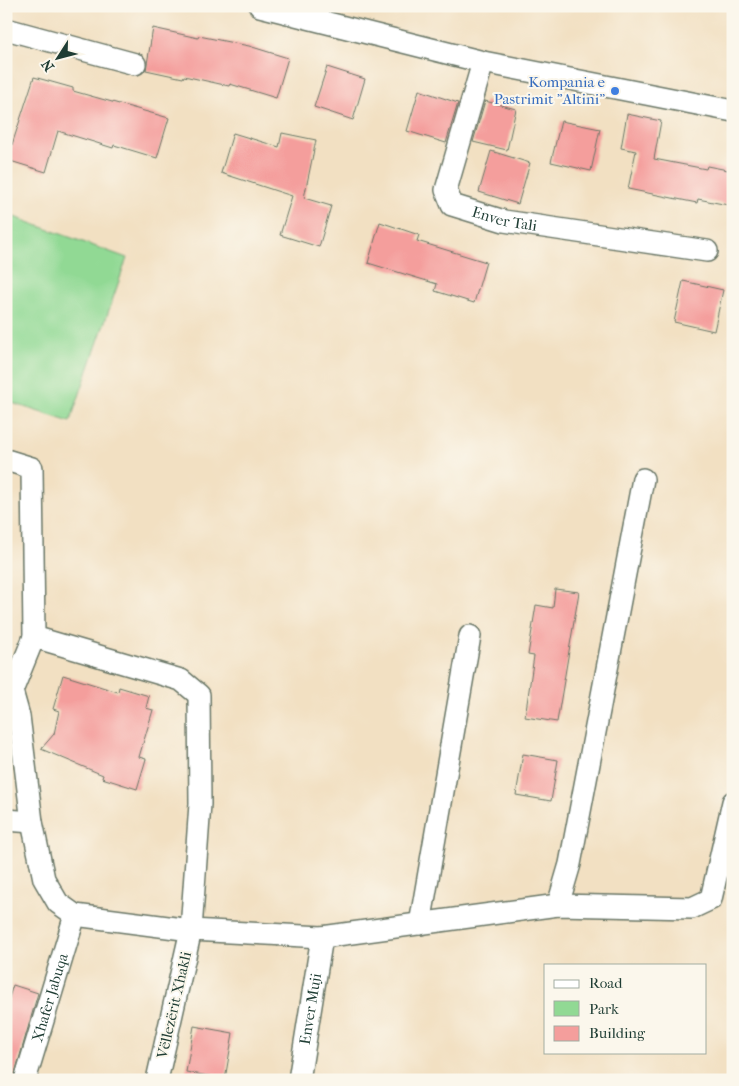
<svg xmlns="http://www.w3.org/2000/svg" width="739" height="1086" viewBox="0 0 739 1086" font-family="'IM FELL French Canon',serif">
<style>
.green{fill:#91d994;stroke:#588b64}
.building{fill:#f49e9c}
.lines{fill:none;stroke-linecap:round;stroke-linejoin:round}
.minor-casing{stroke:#697666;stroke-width:24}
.minor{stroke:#fff;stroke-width:21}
.shop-dot{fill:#3f7fe0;stroke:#fbf7ec;stroke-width:2}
.labels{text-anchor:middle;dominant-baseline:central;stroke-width:4;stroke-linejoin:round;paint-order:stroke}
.shop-label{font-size:15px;fill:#366cbe;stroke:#fbf7ec;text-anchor:end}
.street-label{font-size:15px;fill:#1f3d34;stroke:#fbf7ec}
</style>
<rect width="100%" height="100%" fill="#fbf7ec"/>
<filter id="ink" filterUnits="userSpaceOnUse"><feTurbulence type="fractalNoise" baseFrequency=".02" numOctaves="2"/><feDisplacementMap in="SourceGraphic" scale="10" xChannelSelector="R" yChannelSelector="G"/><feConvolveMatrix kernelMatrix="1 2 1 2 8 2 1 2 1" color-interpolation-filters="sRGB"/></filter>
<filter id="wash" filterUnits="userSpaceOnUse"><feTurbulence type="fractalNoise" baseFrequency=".0096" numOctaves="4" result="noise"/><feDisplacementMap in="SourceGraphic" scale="20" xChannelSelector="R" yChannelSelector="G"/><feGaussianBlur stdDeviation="1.12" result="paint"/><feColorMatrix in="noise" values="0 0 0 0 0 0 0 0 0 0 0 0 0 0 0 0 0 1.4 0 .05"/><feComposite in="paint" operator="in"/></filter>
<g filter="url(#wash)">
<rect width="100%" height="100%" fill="#f2e0c2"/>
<!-- green -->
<path class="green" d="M6,214L127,258L70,422L6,401Z"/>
<g id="blocks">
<!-- building -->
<path class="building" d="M153,28L198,38L199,36L249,46L288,58L276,98L230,84L229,86L184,76L183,78L146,70Z
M327,67L365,79L353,120L314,107Z
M34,77L73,88V91L169,118L157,158L114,145L113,148L58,131L46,172L7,160Z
M419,90L458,103L446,143L407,131Z
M485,101L516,109L507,150L473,142Z
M627,114L661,121L654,159L706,169L707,166L733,171V206L698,199L697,203L628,189L636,151L621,148Z
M561,121L600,129L591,171L551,162Z
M233,133L279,147L282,133L316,140L304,198L331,206L319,247L280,235L292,196L221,173Z
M491,151L530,163L518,204L479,192Z
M380,222L419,235L417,241L486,262L474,303L435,291L437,284L368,263Z
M683,281L723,290L714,331L674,322Z
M555,589L579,592L557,722L525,717L534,656L528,655L536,605L553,608Z
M63,675L118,692L119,687L149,696L146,708L153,710L139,757L146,759L137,789L102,778L103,775L41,749L54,734L59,711L53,709Z
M523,754L558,760L551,801L516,795Z
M13,985L38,993L13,1080H6V1007Z
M194,1026L233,1033L225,1079L186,1072Z"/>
</g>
</g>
<g filter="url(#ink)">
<use href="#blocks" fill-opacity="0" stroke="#697666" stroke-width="1"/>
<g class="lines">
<!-- minor casing -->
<g class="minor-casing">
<g id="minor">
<path d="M260,6L483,62L733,111"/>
<path d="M6,29L135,64"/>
<path id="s1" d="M483,62L446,190L452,205L504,221L707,251"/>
<path d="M6,460L32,468L34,637L181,680L199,695L200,804L191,930L157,1080"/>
<path d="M34,637L12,691L19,716L32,822L44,879L58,903L75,915L191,930L322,937L558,905L692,908L711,899L733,802"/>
<path d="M6,820L32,822"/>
<path d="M558,905L570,864L643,479"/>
<path d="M420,924L470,636"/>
<path id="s2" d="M25,1080L75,915"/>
<path id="s3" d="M299,1080L322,937"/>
</g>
</g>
<!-- minor -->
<use href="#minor" class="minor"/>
</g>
</g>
<!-- markers -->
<circle class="shop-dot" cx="615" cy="91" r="5"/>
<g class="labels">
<!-- shop labels -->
<g class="shop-label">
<text x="605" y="82">Kompania e<tspan x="605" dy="17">Pastrimit "Altini"</tspan></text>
</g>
<!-- street labels -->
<g class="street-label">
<text stroke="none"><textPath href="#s1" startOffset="204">Enver Tali</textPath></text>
<text stroke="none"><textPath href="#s2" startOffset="86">Xhafer Jabuqa</textPath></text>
<text transform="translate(174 1005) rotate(-77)">Vëllezërit Xhakli</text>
<text stroke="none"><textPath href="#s3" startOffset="72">Enver Muji</textPath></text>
</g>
</g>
<!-- margin -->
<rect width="739" height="1086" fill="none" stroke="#fbf7ec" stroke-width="25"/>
<!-- legend -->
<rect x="544" y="964" width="162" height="90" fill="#fbf7ec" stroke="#a3ada2"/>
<rect x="554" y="980" width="25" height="8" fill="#ffffff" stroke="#a3ada2"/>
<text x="589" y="988" font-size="15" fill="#1f3d34">Road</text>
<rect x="554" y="1001" width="25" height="15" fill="#91d994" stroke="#a3ada2"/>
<text x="589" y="1014" font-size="15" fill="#1f3d34">Park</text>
<rect x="554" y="1026" width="25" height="15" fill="#f49e9c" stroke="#a3ada2"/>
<text x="589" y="1038" font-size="15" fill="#1f3d34">Building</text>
<!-- north arrow -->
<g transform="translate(58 58) rotate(234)" stroke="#fbf7ec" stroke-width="4" paint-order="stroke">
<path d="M0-4L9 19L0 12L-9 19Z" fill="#1f3d34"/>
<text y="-8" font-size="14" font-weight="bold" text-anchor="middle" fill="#1f3d34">N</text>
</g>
</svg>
